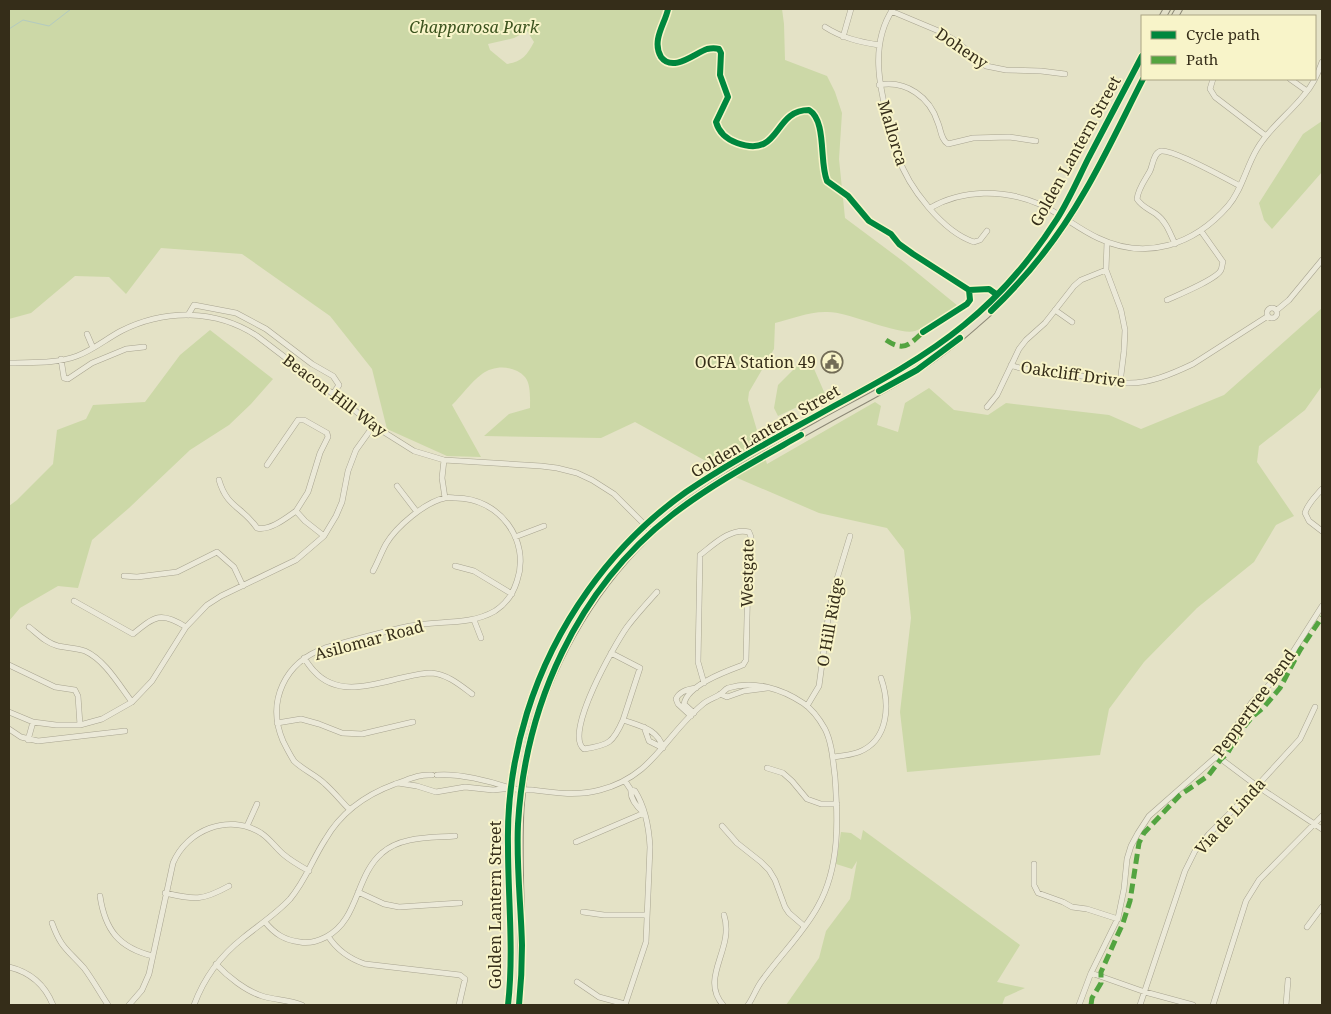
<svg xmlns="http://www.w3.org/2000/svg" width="1331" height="1014" viewBox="0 0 1331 1014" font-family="'Noto Serif',serif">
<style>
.green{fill:#ccd8a7;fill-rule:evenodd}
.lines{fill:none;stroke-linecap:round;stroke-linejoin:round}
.stream{stroke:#b3cac0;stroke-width:1}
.minor-casing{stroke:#a8a490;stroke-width:6}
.major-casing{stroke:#8d8977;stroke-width:8}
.minor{stroke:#ebe9d8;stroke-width:5}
.major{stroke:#e3e0c9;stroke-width:6}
.quiet{stroke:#53a440;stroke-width:5;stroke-dasharray:10 5;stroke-linecap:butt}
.cycleway-casing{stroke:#f8f4c9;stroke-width:9}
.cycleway{stroke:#00873e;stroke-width:6}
.labels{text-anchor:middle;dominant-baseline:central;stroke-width:4;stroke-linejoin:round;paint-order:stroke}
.park-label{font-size:16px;font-style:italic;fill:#3b531e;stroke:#f8f4c9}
.street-label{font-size:16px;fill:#352d19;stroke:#f8f4c9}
.poi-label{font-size:16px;fill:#352d19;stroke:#f8f4c9;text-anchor:end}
</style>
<rect width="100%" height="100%" fill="#e4e2c6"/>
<!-- green -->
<path class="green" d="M9,9H782L784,24L785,60L827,76L835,92L842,113L839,159L845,218L904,262L958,306C948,312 925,328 915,331C899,336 849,312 828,312C810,311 791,319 775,323L774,349L749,392L748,400L767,464L875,402L881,406L877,425L898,432L905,403L929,388L954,410L988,415L1006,403L1109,415L1141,429L1224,395L1322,308V386L1305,410L1259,446L1257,462L1294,516L1276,525L1254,562L1197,608L1144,662L1109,709L1100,755L907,772L900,712L911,618L904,550L887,528L819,513L735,477L635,422L601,438L484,436L509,414L530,408C530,399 531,384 525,377C514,365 494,365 482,374C471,382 462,395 452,405L481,457L447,456L387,429L372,369L330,316L242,254L161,248L126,294L109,277L75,276L31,313L9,319ZM527,31L534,42C527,55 522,62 507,64L490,50L488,44L514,38Z
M1322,121V172L1272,229L1264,220L1259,203L1303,134Z
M210,330L273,379L251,404L229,425L190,450L129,508L92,540L78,588L58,586L20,608L9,621V506L17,500L53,464L57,430L86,419L93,405L145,402L180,355Z
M808,355L825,394L778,416L774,408L778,385Z
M863,830L1020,945L997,982L1025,988L1005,997L1002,1005H786L819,958L826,931L850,899L857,861L852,869L836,864L841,832L851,833L861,840Z"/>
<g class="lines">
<!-- stream -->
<path class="stream" d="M9,29L23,20L49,26L71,9"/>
<!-- minor casing -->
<g class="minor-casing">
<path id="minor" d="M893,9C870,43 879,86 889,123C892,134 894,146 898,156C908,187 943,232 974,242L980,240L987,231
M891,11L941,32L956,41L986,66L1006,70L1041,71L1065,74
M825,27C842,38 860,42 879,45
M843,37L851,9
M1213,79L1210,89L1215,97L1266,136
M1290,79L1307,91
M879,85C906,80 930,97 938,123C941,130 941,140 948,144L973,138L1009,137L1036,141
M930,208C963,189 1004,189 1039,204C1060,213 1078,229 1098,238C1146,261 1194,245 1228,206C1242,190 1246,167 1257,149C1269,128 1289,114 1304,95C1313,85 1318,74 1322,62
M1107,242L1106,270L1121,310L1125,330L1124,351L1120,383
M1175,244C1170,233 1166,221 1156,214C1149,209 1142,207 1137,199C1138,189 1145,180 1150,171C1153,165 1153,153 1161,151C1173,149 1227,179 1240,186
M1167,300C1178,295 1217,279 1221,270C1222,268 1222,264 1223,262L1201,231
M1267 313a5 5 0 1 1 10 0a5 5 0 1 1-10 0Z
M1055,310L1072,322
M1277,310L1289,300L1322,260
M188,315L194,305L236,313L266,329L312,364L333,376L339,385L333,394
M87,334L93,348
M61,359L64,378L68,379L92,363L126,349L144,347
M9,363C31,362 56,364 77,356C93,350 106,339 121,331C165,309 216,309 257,336L379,429L414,451L444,460L541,466L557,468L577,473L592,480L614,494L653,533
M1011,365C1027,372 1044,370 1061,372C1082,375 1104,383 1126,383C1149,384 1172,374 1193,364L1268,316
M987,407L997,395L1019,349L1026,340L1045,323L1074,286L1081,280L1106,270
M444,460L442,478L445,498
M267,465L298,420H304L327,433L328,437L320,453L308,492L296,511
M219,480C227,508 242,506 257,528C270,531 286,518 296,511L305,521L324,536
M397,486L417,512
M1322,489C1315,497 1308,503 1305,513L1309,521L1322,531
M515,537L544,526
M455,566L474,571L512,594
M124,576L137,577L177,572L217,552L234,567L243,586
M657,592C647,603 636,615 627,627C615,644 563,734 584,749C609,745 613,743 623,720C640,726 658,729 663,748
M74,601L133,634C155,616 161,611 186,627
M474,620L481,638
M29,627C38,634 46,643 58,646C67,648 76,648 85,651C105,660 119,685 132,702
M611,653L640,668L623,720
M304,658C307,662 310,667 314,671C337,697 372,685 401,678C410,676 422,673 431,673C447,674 460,685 472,694
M9,665L55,687L75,690L78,696L80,725
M720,694L727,697L744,691L767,688
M807,706L819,686L829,611L836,582L850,536
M9,712L33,722L56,725H80L102,719L132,702L152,681L186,627L207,605L221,596L296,560L324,536L336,516L342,502L348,471L356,450L374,425
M694,713L684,704C687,685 727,671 743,665L746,660L748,575L751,537L749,532C731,527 713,545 700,555L698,662L704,683
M691,716L678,704L676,699C679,692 688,689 696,688
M277,723L301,719L319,724L342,733L362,734L413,722
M644,727L649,741L663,748
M9,729L21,737L38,741L125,731
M28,740L33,722
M1217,756L1257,786L1322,829
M833,757C841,756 851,755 859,752C889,740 890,704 881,678
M767,768L783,773L792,781L807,799L821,804H837
M437,775C458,773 490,781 510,788C517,790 526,790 533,790C556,793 578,796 600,790C654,776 665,735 703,704C708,700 714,698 719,695C723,693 724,690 728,688C754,680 782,689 803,703C812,709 820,720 825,729C832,743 833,761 835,777C838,820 840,867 818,906C803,934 779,956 761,982C756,989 753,998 748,1005
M398,783L417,786L436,792L465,787L493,790L512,788
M631,790C630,799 637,807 644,813
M349,809C341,801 334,792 325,784C316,775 303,770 294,761C290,755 286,747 283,741C266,701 285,662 325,648C353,640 382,632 410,626C438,620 469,626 495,611C506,604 513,594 517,581C531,540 499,498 456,498C453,498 448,497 445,498C425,502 396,527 386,544C381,553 378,562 373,571
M247,826L257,804
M722,826L737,843L761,862L769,870L775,880L785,907L789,913L804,926
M576,842L644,813
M1034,864V885L1038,893L1063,902L1072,907L1087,909L1118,919
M358,892L384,904L399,907L460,903
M165,893C195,900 202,901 229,886
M100,896C105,930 119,948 153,956
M583,912L604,915H647
M265,922C275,934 284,940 300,942C309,944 318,941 326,937C359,920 355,876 382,853C401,836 431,838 455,836
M52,923C61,948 67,949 84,968C93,980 100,993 108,1005
M1307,927L1322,907
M328,936C337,950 350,959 365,964L460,975L465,979L459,1005
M216,964C228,977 246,991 262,996C275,1000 289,1000 302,1005
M9,967C30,972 45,985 53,1005
M1091,973L1145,992L1193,1005
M577,982L599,997L625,1004
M129,1005L142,990L149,974L173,863C187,830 228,813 261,833C270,839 275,847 283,854C291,861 300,866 309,871
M194,1005C204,978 220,956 243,938C259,925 276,914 290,899C306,880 312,860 325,840C341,812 365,795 395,784C408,780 418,774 432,775
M625,1005L646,942L650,847C649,828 645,807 635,791L631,790L625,781
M723,1005C699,977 735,949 724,915
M1079,1005L1091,973L1118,918L1124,889L1127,859L1131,846L1138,833L1149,816L1217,756L1252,702L1277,677L1322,606
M1140,1005L1185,871L1195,851L1209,834L1257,786L1300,739L1315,707
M1213,1005L1246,901L1259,880L1322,816
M1286,1005L1288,980"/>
</g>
<!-- major casing -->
<g class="major-casing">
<path id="major" d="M1163,16L1167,9
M1175,16L1179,9
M508,1005C514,952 508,899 508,846C507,802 514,755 527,713C554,626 611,545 686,492C733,460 784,434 834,406C879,382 925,357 964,325C1000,296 1032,258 1057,219C1069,200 1078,179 1088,159C1106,125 1124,90 1142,56
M519,1005C528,909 506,813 536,719C561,640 607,569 670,516C713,481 770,452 818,425C852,406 886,389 918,369C938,356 957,341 975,325C1018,289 1058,240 1085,191C1106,154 1124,116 1143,79"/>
</g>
<!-- minor -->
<use href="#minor" class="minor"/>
<!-- major -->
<use href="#major" class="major"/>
<!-- quiet -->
<path class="quiet" d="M886,340C904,352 909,345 923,332
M1091,1005L1092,998L1101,983V972L1123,923L1130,901L1139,843L1144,833L1180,795L1208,776L1221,759L1227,754L1239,733L1252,717L1264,707L1280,688L1300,650L1322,617"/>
<!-- cycleway casing -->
<g class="cycleway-casing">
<path id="cycleway" d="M668,9C666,19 660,28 658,39C657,45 658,52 661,57C673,73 695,53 707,49C712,48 715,48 719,49L721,53L720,75L728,97L716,122C719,133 726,139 737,143C782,159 772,110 809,110C827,121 819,162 827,181L848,196L869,221L891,234L899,244L913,254L969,290L989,289L996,294
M991,311C1027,277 1060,235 1085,191C1106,155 1124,116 1143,79
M923,332L967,304L970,300L969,290
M879,391L917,370L960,338
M508,1005C514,952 508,899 508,846C507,802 514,755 527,713C554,626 611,545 686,492C733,460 784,434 834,406C879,382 925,357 964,325C1000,296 1032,258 1057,219C1069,200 1078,179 1088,159C1106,125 1124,90 1142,56
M519,1005C521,985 522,965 522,945C521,905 516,864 518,824C525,705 577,589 672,515C712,484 757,460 801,435"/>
</g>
<!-- cycleway -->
<use href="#cycleway" class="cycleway"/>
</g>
<!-- icons -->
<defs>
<g id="civic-ring" transform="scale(1.125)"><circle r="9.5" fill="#f8f4c9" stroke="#726c56" stroke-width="1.5"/><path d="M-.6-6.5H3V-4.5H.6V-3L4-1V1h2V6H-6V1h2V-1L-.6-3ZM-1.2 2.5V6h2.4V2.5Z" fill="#726c56"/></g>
</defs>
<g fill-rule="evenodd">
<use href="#civic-ring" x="832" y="362"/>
</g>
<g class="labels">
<!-- park labels -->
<g class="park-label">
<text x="474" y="27">Chapparosa Park</text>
</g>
<!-- street labels -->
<g class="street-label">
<text transform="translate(962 48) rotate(34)">Doheny</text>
<text transform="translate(893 133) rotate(73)">Mallorca</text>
<text transform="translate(1075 151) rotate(-61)">Golden Lantern Street</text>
<text transform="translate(1073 374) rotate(8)">Oakcliff Drive</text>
<text transform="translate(335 395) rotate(37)">Beacon Hill Way</text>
<text transform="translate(765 431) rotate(-30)">Golden Lantern Street</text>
<text transform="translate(747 573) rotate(-89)">Westgate</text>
<text transform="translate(830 622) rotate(-80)">O Hill Ridge</text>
<text transform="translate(369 640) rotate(-15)">Asilomar Road</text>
<text transform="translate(1254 703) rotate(-54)">Peppertree Bend</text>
<text transform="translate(1230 816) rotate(-48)">Via de Linda</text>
<text transform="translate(495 905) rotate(-90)">Golden Lantern Street</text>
</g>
<!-- poi labels -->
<g class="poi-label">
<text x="816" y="362">OCFA Station 49</text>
</g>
</g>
<!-- border -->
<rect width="1331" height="1014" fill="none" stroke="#352d19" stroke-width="20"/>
<!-- legend -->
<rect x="1141" y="15" width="175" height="65" fill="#f8f4c9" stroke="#aaa483"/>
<rect x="1151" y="31" width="25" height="8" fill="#00873e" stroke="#aaa483"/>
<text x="1186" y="40" font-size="15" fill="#352d19">Cycle path</text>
<rect x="1151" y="56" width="25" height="8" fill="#53a440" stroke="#aaa483"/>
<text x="1186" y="65" font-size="15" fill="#352d19">Path</text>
</svg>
